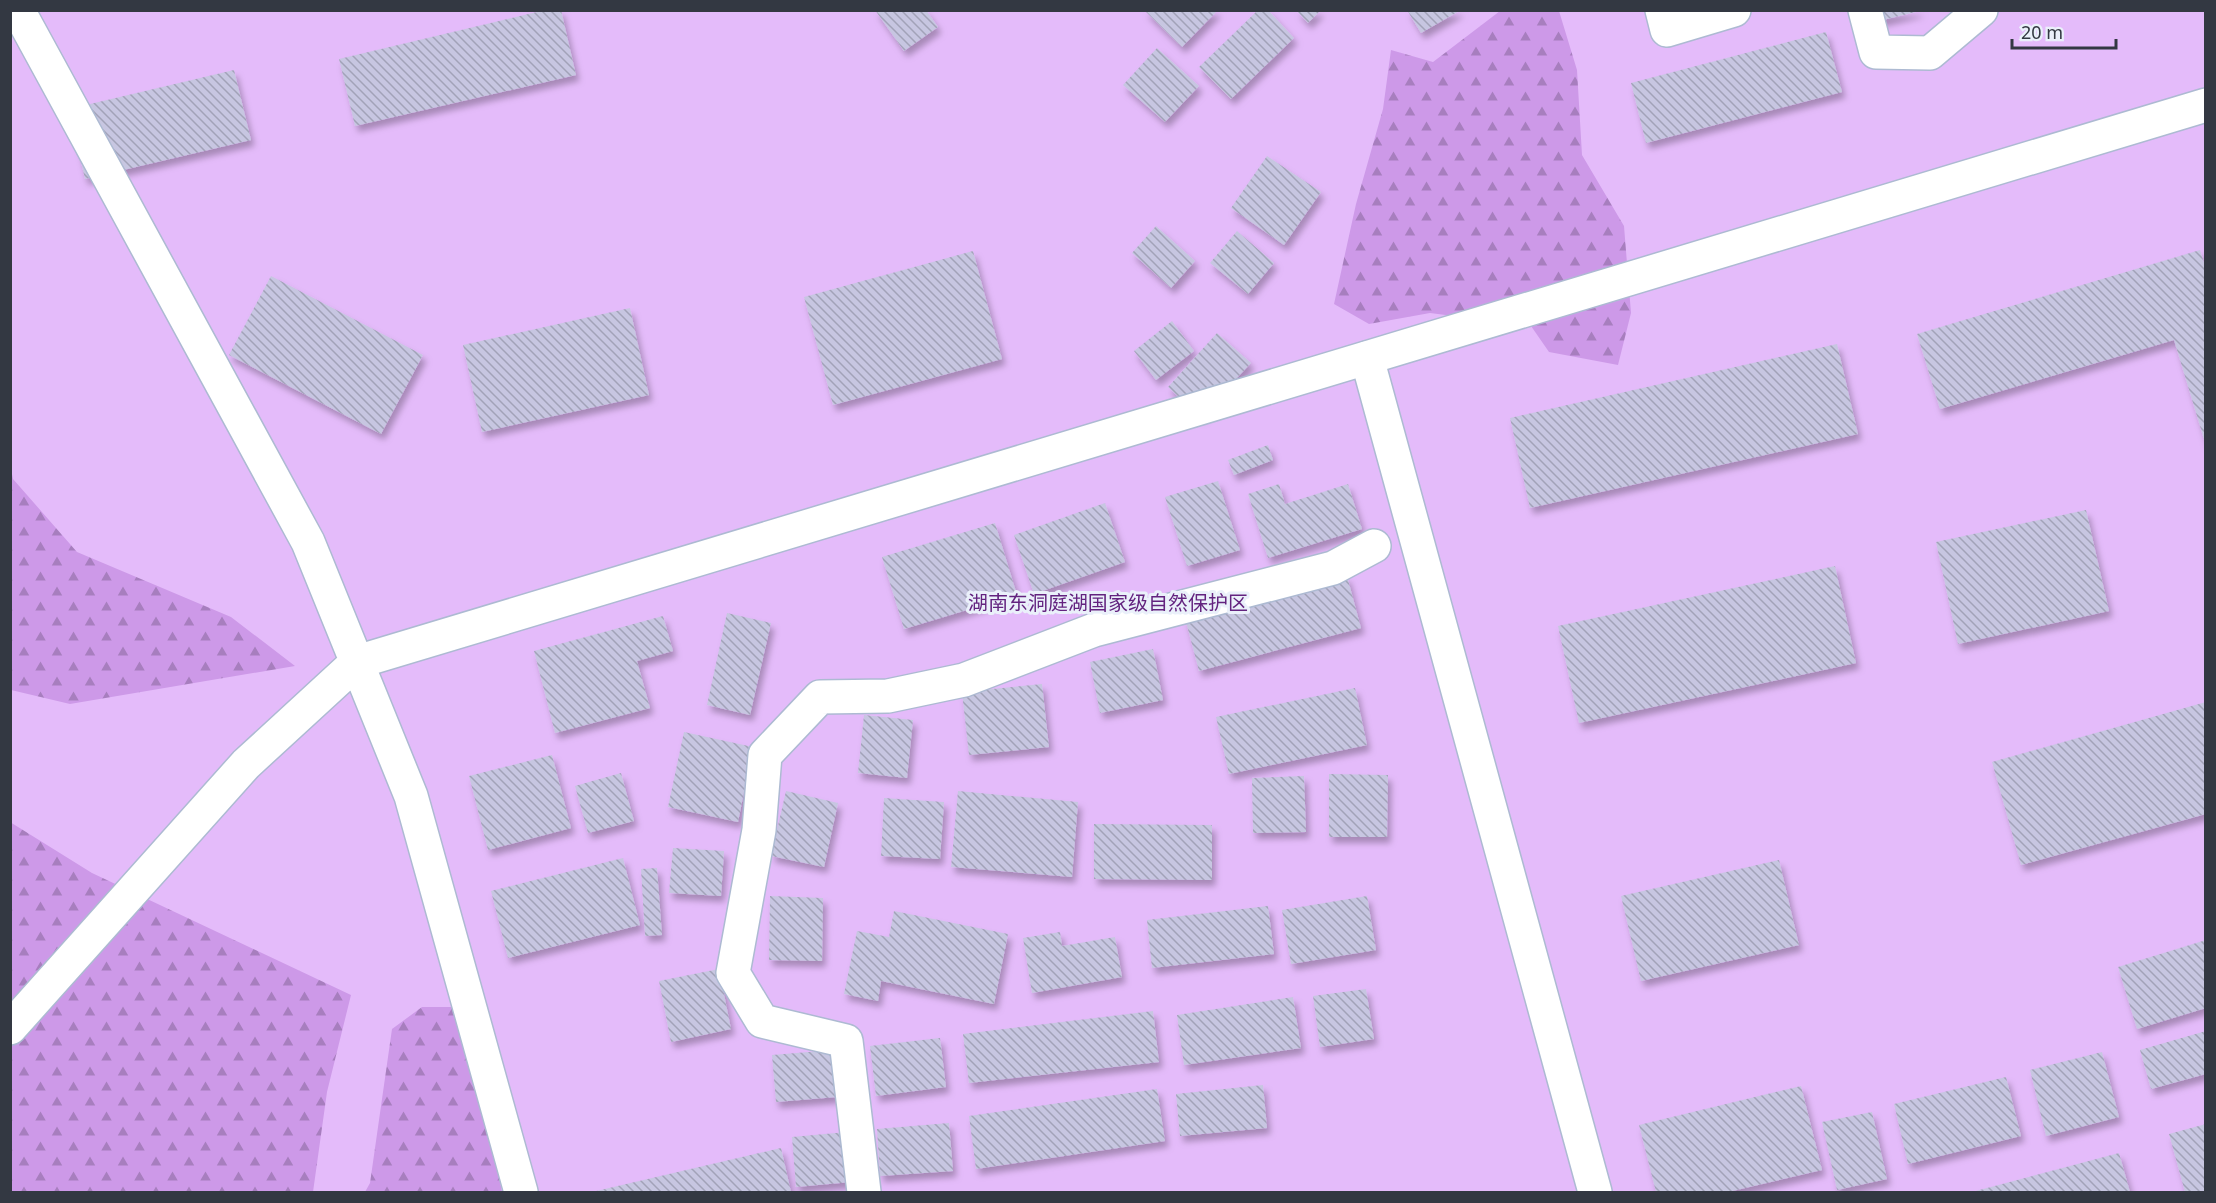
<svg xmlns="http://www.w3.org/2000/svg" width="2216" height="1203" viewBox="0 0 2216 1203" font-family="'Noto Sans','Noto Sans SC',sans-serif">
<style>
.green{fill:#e4bbfa}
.forest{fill:url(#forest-firs)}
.building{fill:url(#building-back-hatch);filter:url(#shadow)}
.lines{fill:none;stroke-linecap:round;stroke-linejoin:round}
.street-casing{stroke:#adbad2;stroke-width:36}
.secondary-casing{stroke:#adbad2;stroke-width:36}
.street{stroke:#fff;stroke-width:33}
.secondary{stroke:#fff;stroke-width:33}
.labels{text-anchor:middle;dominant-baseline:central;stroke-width:6;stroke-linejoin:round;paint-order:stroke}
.park-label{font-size:20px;fill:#63237f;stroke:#eaf0fa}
</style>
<defs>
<pattern id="forest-firs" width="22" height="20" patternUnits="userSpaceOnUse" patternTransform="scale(1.5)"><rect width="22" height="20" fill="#cd99e8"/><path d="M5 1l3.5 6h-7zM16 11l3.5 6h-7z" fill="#a77ebe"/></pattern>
<pattern id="building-back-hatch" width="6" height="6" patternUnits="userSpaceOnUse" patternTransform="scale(1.5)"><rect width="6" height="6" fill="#c7c6e1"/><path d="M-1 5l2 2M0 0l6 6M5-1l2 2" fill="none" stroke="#a2a2b8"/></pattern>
<filter id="shadow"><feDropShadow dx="3.5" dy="6" stdDeviation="3" flood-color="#0004"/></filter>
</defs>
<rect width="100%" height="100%" fill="#eaf0fa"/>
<!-- green -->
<path class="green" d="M10,11H2205V1192H11Z"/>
<!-- forest -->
<path class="forest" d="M1500,11H1559L1577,70L1582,155L1624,226L1631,313L1618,365L1549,352L1531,326L1430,313L1369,324L1334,304L1356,204L1383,109L1391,50L1433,62Z
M11,469L13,479L77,552L231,617L295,666L70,704L11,690Z
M10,822L92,873L351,995L327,1092L313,1192H11Z
M422,1007H455L490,1131L502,1192H365L370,1183L392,1029Z"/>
<!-- building -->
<path class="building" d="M545,10H561L576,75L355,126L339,59Z
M875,10H926L938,27L904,51Z
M1144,10H1218L1182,47Z
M1258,10H1268L1294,38L1231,99L1199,67Z
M1296,10H1321L1308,23Z
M1407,10H1461L1421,33Z
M1876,10H1919L1920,11L1879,21Z
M1826,32L1842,92L1646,143L1631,83Z
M1157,48L1199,86L1165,122L1123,85Z
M234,70L251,140L85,179L69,109Z
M1267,156L1321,192L1284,245L1231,208Z
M1156,226L1195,261L1171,288L1132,253Z
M1237,231L1274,263L1248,294L1210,263Z
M2200,250L2206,269V446L2174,340L1940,409L1917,334Z
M973,251L1002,359L833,405L804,297Z
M271,276L423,355L381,434L229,355Z
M630,308L649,395L482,432L463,345Z
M1172,321L1194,351L1156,380L1134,351Z
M1217,333L1251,363L1200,417L1168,387Z
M1837,344L1858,434L1530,508L1510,418Z
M1268,445L1273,460L1234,475L1228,460Z
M1218,481L1240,550L1187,566L1165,497Z
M1279,484L1285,504L1348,484L1362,529L1268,558L1248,494Z
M1105,503L1125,562L1034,594L1014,535Z
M2086,510L2109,611L1958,644L1936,542Z
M995,523L1017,595L904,629L882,557Z
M1835,566L1856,663L1579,723L1558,626Z
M1347,576L1361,628L1199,671L1185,618Z
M727,613L771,623L750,715L707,705Z
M663,616L673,651L637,661L650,708L555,733L534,651Z
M1153,649L1163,700L1100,713L1090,662Z
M1042,684L1049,747L969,755L962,692Z
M1355,688L1367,745L1229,774L1216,717Z
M2206,702V814L2021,865L1992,762Z
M864,715L913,720L907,778L858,773Z
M684,732L753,747L738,822L668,807Z
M552,755L571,828L488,850L469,776Z
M621,773L634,821L588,833L575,786Z
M1329,774L1388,775L1387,837H1329Z
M1304,776L1306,832L1253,833L1252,778Z
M786,791L838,803L824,867L771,856Z
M958,791L1078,802L1072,877L951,867Z
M884,798L944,802L940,859L881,856Z
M1094,824L1212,825V880L1094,879Z
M673,848L724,851L721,896L669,893Z
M623,858L640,925L508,958L491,891Z
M1779,860L1799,945L1641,981L1621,896Z
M657,868L662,935L645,936L641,869Z
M770,896L823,898L822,961L769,960Z
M1367,896L1376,950L1291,964L1282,910Z
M1268,906L1274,954L1152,968L1147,920Z
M894,911L1008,934L994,1004L881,981L878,1001L844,994L857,931L889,937Z
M1060,932L1062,946L1115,937L1122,977L1032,993L1023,938Z
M2206,940V1008L2137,1029L2118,967Z
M719,969L731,1029L671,1042L659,981Z
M1366,989L1374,1039L1320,1047L1313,996Z
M1293,997L1301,1048L1184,1065L1177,1015Z
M1153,1011L1159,1062L969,1083L963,1034Z
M2206,1031V1074L2151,1089L2140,1050Z
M940,1038L946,1087L876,1096L870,1046Z
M833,1050L837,1097L776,1102L772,1055Z
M2102,1052L2119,1117L2046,1136L2030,1070Z
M2006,1077L2021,1136L1908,1164L1894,1104Z
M1263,1085L1267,1128L1180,1136L1176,1094Z
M1801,1086L1822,1170L1728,1192H1656L1639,1125Z
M1157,1089L1165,1141L976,1169L969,1116Z
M1872,1112L1887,1179L1837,1190L1822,1122Z
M949,1123L953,1171L880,1176L877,1129Z
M2206,1124V1192H2185L2169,1134Z
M847,1132L851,1182L796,1187L792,1137Z
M781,1148L791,1192H592Z
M2119,1153L2130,1192H1972Z"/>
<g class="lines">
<!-- street casing -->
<g class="street-casing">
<path id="street" d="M1662,10L1667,30L1734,10
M1865,10L1876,52L1930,53L1981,10
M1367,358L1595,1192
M864,1192L846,1041L762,1021L733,973L759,830L765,755L820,697L888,696L964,680L1094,630L1333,568L1374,546"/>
</g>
<!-- secondary casing -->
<g class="secondary-casing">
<path id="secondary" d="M18,10L308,542L411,796L521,1192
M10,1028L246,764L357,662L2206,105"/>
</g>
<!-- street -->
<use href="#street" class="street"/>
<!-- secondary -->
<use href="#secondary" class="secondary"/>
</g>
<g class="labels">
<!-- park labels -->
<g class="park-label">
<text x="1108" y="602">湖南东洞庭湖国家级自然保护区</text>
</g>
</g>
<!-- border -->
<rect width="2216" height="1203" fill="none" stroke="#333842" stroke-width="24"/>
<!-- scale -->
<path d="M2012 39v9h104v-9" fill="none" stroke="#333842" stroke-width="3"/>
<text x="2021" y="39" font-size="18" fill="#333842" stroke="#eaf0fa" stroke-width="4.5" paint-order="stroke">20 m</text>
</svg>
